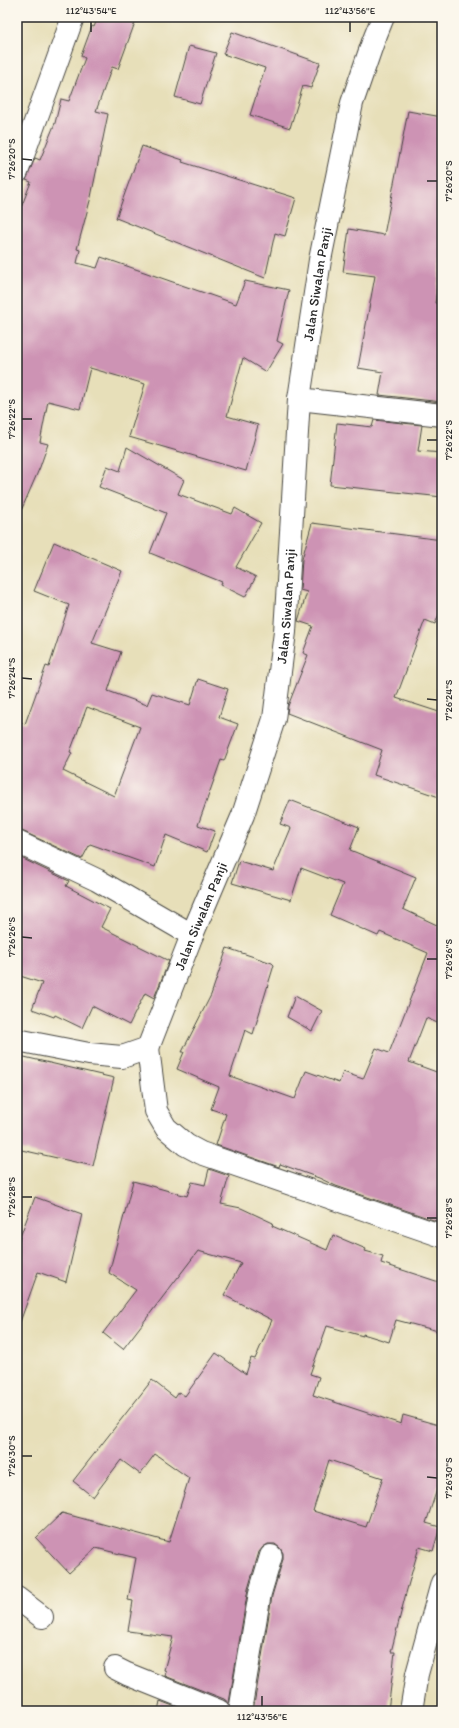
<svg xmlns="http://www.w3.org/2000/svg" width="459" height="1728" viewBox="0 0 459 1728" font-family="Itim,sans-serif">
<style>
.building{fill:#cd93b4;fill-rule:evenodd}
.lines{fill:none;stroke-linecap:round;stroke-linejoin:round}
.minor-casing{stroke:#474640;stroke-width:24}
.minor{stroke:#fff;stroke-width:22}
.ticks{fill:none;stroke:#2b2b2b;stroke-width:1.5}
.labels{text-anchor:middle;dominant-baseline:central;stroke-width:3;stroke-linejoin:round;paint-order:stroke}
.street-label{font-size:14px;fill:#2b2b2b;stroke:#fbf7ec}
.neatline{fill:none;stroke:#2b2b2b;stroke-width:1.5}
.ticks-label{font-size:10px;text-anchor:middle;fill:#2b2b2b}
</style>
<rect width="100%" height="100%" fill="#fbf7ec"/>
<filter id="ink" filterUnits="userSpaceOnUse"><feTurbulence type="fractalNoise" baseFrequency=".025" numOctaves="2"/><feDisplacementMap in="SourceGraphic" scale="8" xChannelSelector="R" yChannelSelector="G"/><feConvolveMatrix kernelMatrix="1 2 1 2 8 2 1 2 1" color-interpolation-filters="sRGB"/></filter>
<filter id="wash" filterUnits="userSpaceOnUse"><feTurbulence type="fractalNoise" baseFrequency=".012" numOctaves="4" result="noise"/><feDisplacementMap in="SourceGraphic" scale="16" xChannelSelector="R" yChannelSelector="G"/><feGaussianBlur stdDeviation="0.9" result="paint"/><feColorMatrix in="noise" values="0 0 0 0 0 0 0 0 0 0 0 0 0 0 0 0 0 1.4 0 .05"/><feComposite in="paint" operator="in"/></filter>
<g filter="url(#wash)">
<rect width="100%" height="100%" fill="#e7dfb9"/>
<g id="blocks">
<!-- building -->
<path class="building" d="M98,17H137L118,69L112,67L96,111L108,114L91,197L77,249L80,250L77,263L97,268L101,257L236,304L245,281L289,290L277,341L283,344L266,372L243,358L227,416L258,425L246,471L129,437L145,384L90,368L80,409L48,401L40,442L48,444L40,467L17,520V218L31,182L26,180L35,158L40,160L55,123L61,99L69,101L85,58L81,56L92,26L94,27Z
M232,32L320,63L311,88L303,86L290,128L250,115L265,68L223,54Z
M189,46L216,53L200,104L175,97Z
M408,111L442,117V257L435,303L442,304V402L379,395L383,372L358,368L375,276L343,272L349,229L384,235Z
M142,146L183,160L182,162L296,198L285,236L275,233L265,278L116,218Z
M374,420L422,425L418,451L442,453V497L330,485L337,423L372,427Z
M127,447L184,480L178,494L232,514L235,508L261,523L236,567L256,577L245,597L221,585L222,582L150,553L166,513L99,487L107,466L120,471Z
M312,523L442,540V607L435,624L425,620L396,698L442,713V798L374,775L382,750L287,713L288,706L308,655L303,653L313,626L298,621L307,592L300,590L302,559Z
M54,542L122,571L92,643L121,652L108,691L147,705L152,693L190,705L198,679L228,689L219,717L238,724L224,761L221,760L198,825L215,831L207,852L166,835L155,867L90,844L82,859L22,831L17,830V721L25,724L46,666L49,667L69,605L34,591ZM87,707L140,727L114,796L63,771L72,753L70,752Z
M290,800L359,827L350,850L416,877L403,909L439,926L441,922H442V1025L426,1018L409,1062L442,1074V1223L336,1186L319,1178L280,1164L279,1167L216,1145L226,1114L211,1109L219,1087L177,1069L184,1052H182L211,995L227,948L272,963L274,965L253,1034L245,1030L230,1076L295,1099L306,1071L339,1083L343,1072L363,1079L376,1048L389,1053L428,953L380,932L378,936L330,915L343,884L301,868L291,900L232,883L239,861L273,871L291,828L280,824Z
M17,856L69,881L66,886L110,909L101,927L169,961L154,998L145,993L129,1025L92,1006L82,1028L55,1015L54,1017L32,1009L42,983L17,975Z
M295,996L322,1011L312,1031L287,1017Z
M20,1056L114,1078L93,1166L17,1149V1069Z
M209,1169L229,1176L221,1204L241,1208L273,1223L272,1226L327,1250L333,1235L366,1249L365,1251L383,1256L381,1263L442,1283V1332L396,1320L389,1342L363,1334V1336L327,1326L310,1374L319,1377L313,1395L401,1424L403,1415L442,1426V1474L426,1523L440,1527L433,1551L419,1547L406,1593L391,1652H395L388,1711H253L272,1596L283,1559V1553L280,1548L275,1544H268L263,1547L259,1552L248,1589L229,1703L224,1699L165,1676L166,1671L164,1670L173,1637L128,1631L133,1601L128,1600L136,1558L96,1548L69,1573L36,1538L62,1513L169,1542L189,1478L155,1454L140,1474L121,1460L93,1497L73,1481L152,1380L175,1398L179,1392L185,1396L216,1353L246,1374L251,1358L255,1359L272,1320L224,1295L241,1263L198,1251L123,1349L103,1333L136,1290L109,1273L133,1181L187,1196L192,1182L205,1185ZM329,1460L383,1478L366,1527L313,1511Z
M35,1197L82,1214L66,1282L38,1272L20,1322L17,1321V1245Z
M160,1701L186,1711H158Z"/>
</g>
</g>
<g filter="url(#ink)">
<use href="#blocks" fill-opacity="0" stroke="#474640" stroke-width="1"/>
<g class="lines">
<!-- minor casing -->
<g class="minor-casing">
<g id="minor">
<path d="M17,172L73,17"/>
<path d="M299,399L442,415"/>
<path d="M17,842L97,880L192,935"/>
<path id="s1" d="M17,1040L89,1054L122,1057L148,1048L192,935L243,815L274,719L285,632L299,399L320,260L352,103L373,42L383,17"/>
<path d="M148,1048L156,1111L166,1128L186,1145L201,1153L442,1236"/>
<path d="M17,1598L42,1617"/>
<path d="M115,1668L127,1674L219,1711"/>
<path d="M240,1711L260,1593L271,1556"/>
<path d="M411,1711L417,1674L442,1583"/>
</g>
</g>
<!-- minor -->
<use href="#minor" class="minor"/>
</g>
</g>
<!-- ticks -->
<path class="ticks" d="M91,32V22M350,32V22M22,159L32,160M427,181H437M22,419H32M427,440H437M22,678L32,679M427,699L437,700M22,937L32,938M427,959H437M22,1197H32M427,1218H437M22,1456H32M427,1477L437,1478M262,1706V1696"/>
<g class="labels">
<!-- street labels -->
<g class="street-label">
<text stroke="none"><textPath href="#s1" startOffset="924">Jalan Siwalan Panji</textPath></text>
<text stroke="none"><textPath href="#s1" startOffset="600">Jalan Siwalan Panji</textPath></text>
<text stroke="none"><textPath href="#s1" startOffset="276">Jalan Siwalan Panji</textPath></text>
</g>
</g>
<!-- margin -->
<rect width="459" height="1728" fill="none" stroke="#fbf7ec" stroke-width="44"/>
<rect x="22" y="22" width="415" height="1684" class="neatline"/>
<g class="ticks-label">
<text x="91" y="14">112°43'54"E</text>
<text x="350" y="14">112°43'56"E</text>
<text transform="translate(11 159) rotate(-90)" y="4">7°26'20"S</text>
<text transform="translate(448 181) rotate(-90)" y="4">7°26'20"S</text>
<text transform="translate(11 419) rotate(-90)" y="4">7°26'22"S</text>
<text transform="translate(448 440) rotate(-90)" y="4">7°26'22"S</text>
<text transform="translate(11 678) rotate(-90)" y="4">7°26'24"S</text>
<text transform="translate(448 700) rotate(-90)" y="4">7°26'24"S</text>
<text transform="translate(11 937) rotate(-90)" y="4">7°26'26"S</text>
<text transform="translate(448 959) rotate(-90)" y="4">7°26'26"S</text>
<text transform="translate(11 1197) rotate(-90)" y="4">7°26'28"S</text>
<text transform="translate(448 1218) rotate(-90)" y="4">7°26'28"S</text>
<text transform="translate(11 1456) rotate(-90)" y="4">7°26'30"S</text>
<text transform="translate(448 1478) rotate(-90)" y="4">7°26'30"S</text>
<text x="262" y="1720">112°43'56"E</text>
</g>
</svg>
